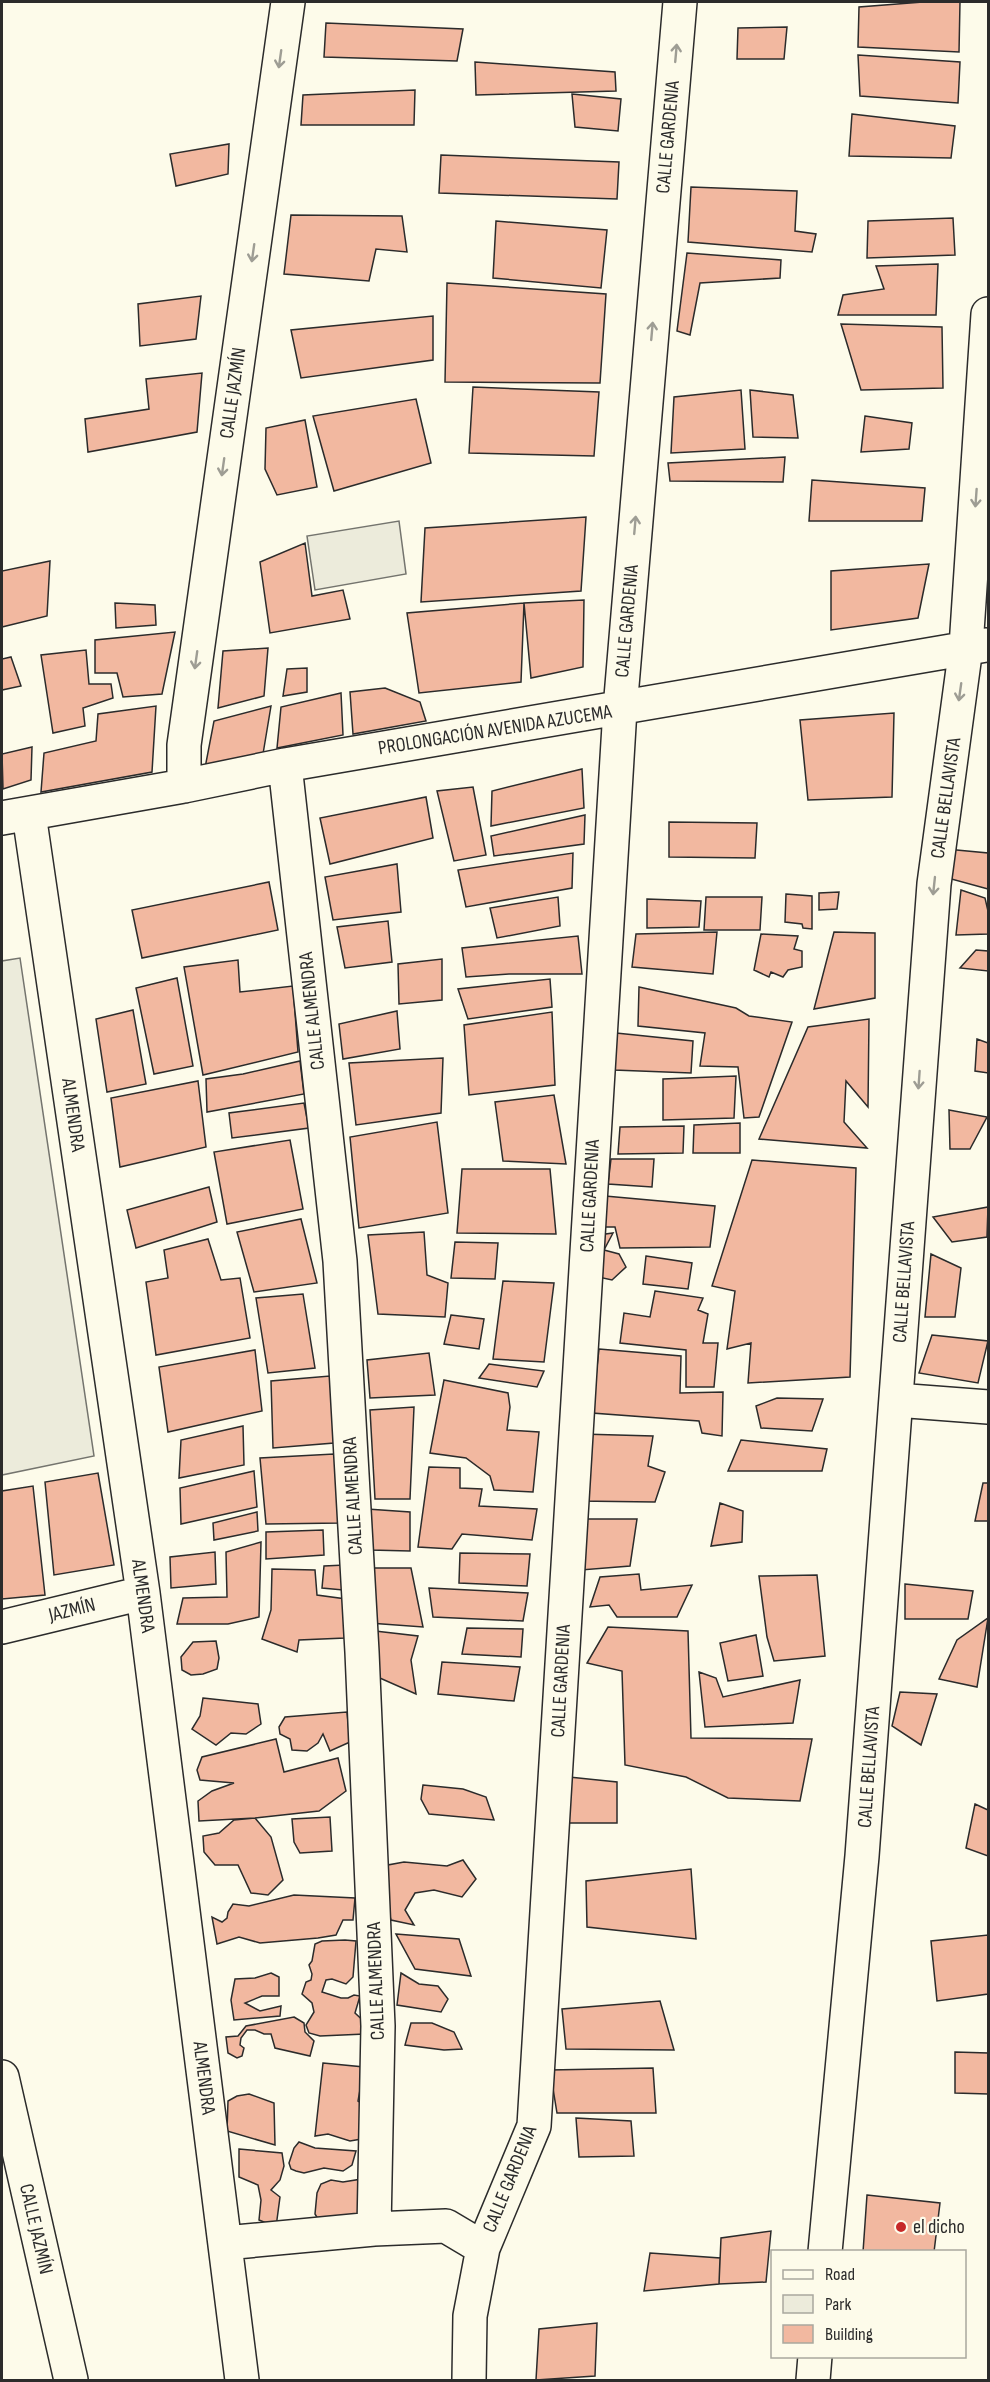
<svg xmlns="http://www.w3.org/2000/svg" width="990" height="2382" viewBox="0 0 990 2382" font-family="'Sofia Sans Condensed',sans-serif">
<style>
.green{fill:#ecebdb;stroke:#74746e;stroke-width:1.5}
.building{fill:#f2b8a0;stroke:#2b2b2b;stroke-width:1.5}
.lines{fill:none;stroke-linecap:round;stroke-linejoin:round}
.minor-casing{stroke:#2b2b2b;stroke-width:36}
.minor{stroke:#fdfbea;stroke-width:33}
.oneway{stroke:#9e9d94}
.poi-dot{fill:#c62828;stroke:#fdfbea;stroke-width:2}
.labels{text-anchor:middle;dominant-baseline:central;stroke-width:4.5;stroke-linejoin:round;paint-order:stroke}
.street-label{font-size:20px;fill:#2b2b2b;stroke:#fdfbea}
.poi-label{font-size:20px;fill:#2b2b2b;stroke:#fdfbea;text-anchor:start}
</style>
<rect width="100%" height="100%" fill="#fdfbea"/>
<!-- green -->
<path class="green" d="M399,521L406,574L315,590L307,536Z
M20,958L94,1456L2,1475V961Z"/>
<!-- building -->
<path class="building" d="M923,2H960L959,52L858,47L859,7Z
M326,23L463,29L457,61L324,57Z
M787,27L784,59H737L738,28Z
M858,55L960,62L958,103L860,96Z
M475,62L615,72L616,91L476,95Z
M415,90L414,125H301L303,95Z
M572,94L621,99L618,131L575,127Z
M852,114L955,126L951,158L849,156Z
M229,144L228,174L176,186L170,154Z
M441,155L619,162L617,199L439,193Z
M691,187L797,191L795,231L816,234L812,252L688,242Z
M291,215L402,216L407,252L376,249L369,281L284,274Z
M953,218L955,255L867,258L868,221Z
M496,221L607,230L601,288L493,278Z
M687,253L781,260L780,278L700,283L690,335L677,331Z
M938,264L936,315H838L843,295L884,289L876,266Z
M447,283L606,294L600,383L445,382Z
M201,296L196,339L140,346L138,304Z
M433,316V360L301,378L291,330Z
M841,324L942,327L943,388L861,390Z
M202,373L197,432L88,452L85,419L149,409L146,379Z
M473,387L599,392L594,456L469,453Z
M741,390L745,449L671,453L674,397Z
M750,390L793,395L798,438L753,437Z
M416,399L431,463L334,491L313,416Z
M865,416L912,423L909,449L861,452Z
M305,420L317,487L277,495L265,469L266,428Z
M785,457L783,482L670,481L668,463Z
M812,480L925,488L922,521H809Z
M586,517L581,591L421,602L425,528Z
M305,543L312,596L343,590L350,619L270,633L260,562Z
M50,561L47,616L2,627V571Z
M929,564L918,618L831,630V571Z
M584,600L583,667L531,678L524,603Z
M115,603L155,605L156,625L116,628Z
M524,603L521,682L419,693L407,613Z
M175,632L162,694L123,697L117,673H95V640Z
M268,648L264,696L218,708L223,651Z
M86,650L89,684H111L113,698L83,708L85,726L53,733L41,655Z
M11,657L21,686L2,690V659Z
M307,668V692L283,696L287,669Z
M385,688L420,702L426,721L353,734L350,692Z
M341,693L343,735L277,748L281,707Z
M156,706L152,772L41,792L44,753L96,741L98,714Z
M271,706L263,754L205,768L214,721Z
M894,713L892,797L808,800L800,720Z
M32,747L31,780L3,789L2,754Z
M582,769L584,808L491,826L492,791Z
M473,787L486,855L454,861L437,791Z
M426,797L433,838L330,864L320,818Z
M585,815L584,844L494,856L491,836Z
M669,822L757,823L755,858L669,857Z
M946,849L988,853V889L944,877Z
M573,853L572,888L466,907L458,870Z
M397,864L401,912L333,920L325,877Z
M269,882L278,930L142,958L132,910Z
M961,890L985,898L988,911V934L956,935Z
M839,892L837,909L819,910V893Z
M786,894L812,896V929L803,928L802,924L785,922Z
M558,897L560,926L497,938L490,908Z
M706,897H762L760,930H704Z
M647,899L701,901L699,927L647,928Z
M388,921L392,962L345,968L337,927Z
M717,932L713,974L632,967L636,934Z
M834,932L875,933V998L814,1009Z
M761,934L798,936L794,949L802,951V967L788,970L783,977L771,972L769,977L754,970Z
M578,936L582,974H509L466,977L462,948Z
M976,950L988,951V971L960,968Z
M442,959V1000L399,1004L398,964Z
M238,960L240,992L293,986L298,1052L203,1075L184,967Z
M177,978L193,1066L154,1074L136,988Z
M550,979L552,1007L468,1019L458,989Z
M639,987L736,1008L749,1016L792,1022L759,1117L744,1118L738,1067L700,1066L705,1033L638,1026Z
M133,1010L146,1084L107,1092L96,1019Z
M397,1011L400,1049L343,1059L339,1024Z
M552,1012L555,1085L469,1095L464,1025Z
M869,1019L868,1107L846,1081L844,1122L867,1148L759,1139L808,1027Z
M616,1033L693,1041L691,1073L614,1070Z
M977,1039L988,1043V1073L975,1071Z
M443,1058L441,1113L356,1125L349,1063Z
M300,1061L304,1094L207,1112L206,1079L243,1074Z
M736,1076L734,1118L663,1120V1079Z
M198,1081L206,1147L120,1167L111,1098Z
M554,1095L566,1164L503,1161L495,1102Z
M304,1103L309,1128L232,1138L229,1113Z
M949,1110L987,1117L970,1149H950Z
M437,1122L448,1213L359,1228L350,1137Z
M740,1123V1153H693L694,1125Z
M684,1126L683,1153L618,1154L620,1127Z
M290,1140L303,1209L227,1224L214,1152Z
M611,1159H654L652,1187L608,1184Z
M752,1160L856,1168L850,1377L748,1383L751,1343L727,1349L735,1291L712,1286Z
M462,1169H550L556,1234L457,1233Z
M209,1187L217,1222L136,1248L127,1210Z
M594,1195L715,1206L710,1247L620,1248L615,1227H593Z
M988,1207L987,1237L952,1242L933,1217Z
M301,1219L317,1283L254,1292L237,1232Z
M424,1232L427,1275L448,1283L445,1317L378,1314L368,1235Z
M613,1233L604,1250L619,1254L626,1267L612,1280L589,1275L591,1236Z
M208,1239L221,1280L240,1278L250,1338L156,1355L146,1282L168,1278L164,1250Z
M455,1242L498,1243L495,1279L451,1278Z
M931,1254L961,1268L955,1317H925Z
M646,1256L692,1263L688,1289L643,1284Z
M503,1281L554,1283L544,1362L493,1359Z
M655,1291L703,1298L698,1310L708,1314L703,1343H718L714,1387H686V1350L620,1343L624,1313L650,1317Z
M303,1294L315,1368L268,1373L256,1298Z
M451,1315L484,1319L479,1349L444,1344Z
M932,1335L988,1341L978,1383L919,1373Z
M599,1349L681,1356L680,1393L723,1392L722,1436L702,1433L699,1421L592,1413Z
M255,1350L262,1411L168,1432L159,1367Z
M429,1353L435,1395L370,1398L367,1360Z
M489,1364L544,1371L537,1387L479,1378Z
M330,1376L334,1443L273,1448L271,1381Z
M444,1380L508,1393L510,1407L507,1430L539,1432L533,1492L494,1490L490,1476L466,1458L430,1453Z
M777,1398L823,1399L812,1431L761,1428L756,1406Z
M414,1407L410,1499H375L370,1410Z
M243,1426L244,1465L179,1478L181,1440Z
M581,1434L653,1436L648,1466L665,1472L655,1502L577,1501Z
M741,1440L827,1449L822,1471H728Z
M334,1454L339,1483L341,1523L266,1524L260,1458Z
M429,1467L460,1468V1488L482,1489L479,1506L537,1509L532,1540L462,1534L452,1549L418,1547Z
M254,1471L257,1507L181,1524L180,1488Z
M98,1473L114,1565L54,1575L45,1482Z
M983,1483H988V1521H975Z
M33,1486L45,1595L2,1599V1491Z
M720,1503L743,1511L742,1542L711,1546Z
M367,1509L410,1512V1551L370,1550Z
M257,1512L258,1531L214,1540L213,1523Z
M587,1519H637L630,1566L581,1570Z
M323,1530L324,1555L266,1559V1532Z
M261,1542L259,1617L228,1624H177L183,1598L227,1597L226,1552Z
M215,1552L216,1584L171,1588L170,1557Z
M460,1553L530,1554L527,1586L459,1583Z
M345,1565L343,1590L322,1588L324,1566Z
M368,1568H411L423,1627L369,1623Z
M272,1569L315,1570L317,1595L346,1599L345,1638L299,1640L297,1652L262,1639L271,1610Z
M639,1574L641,1590L692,1585L677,1617H617L609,1605L590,1607L600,1577Z
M817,1575L825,1656L774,1661L767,1637L759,1576Z
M905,1584L973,1591L968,1619H905Z
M429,1588L528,1593L523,1621L433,1617Z
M988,1618L977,1687L939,1679L957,1640Z
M608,1627L688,1631L691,1738L812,1739L800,1801L728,1798L686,1777L625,1765L622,1671L587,1663Z
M467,1628L523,1629L521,1657L462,1654Z
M375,1631L418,1636L411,1660L416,1694L373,1675Z
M756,1635L763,1676L728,1681L720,1643Z
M216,1641L219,1658L217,1669L203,1674L191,1675L182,1670L181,1657L193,1642Z
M442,1662L520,1667L514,1701L438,1694Z
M699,1672L716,1678L723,1697L800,1680L793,1723L705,1727Z
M900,1692L937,1694L921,1745L892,1726Z
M203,1698L258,1704L261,1724L246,1734L231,1733L216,1745L192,1729L200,1716Z
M347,1712L350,1742L330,1751L323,1734L318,1743L307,1751L292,1750L290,1739L280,1734L279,1727L285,1717Z
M276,1739L284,1772L338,1758L346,1791L319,1811L255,1818L199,1821L198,1801L212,1791L234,1783L200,1780L197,1770L202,1757Z
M569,1777L617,1782V1823H568Z
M423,1785L463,1789L486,1797L494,1820L429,1814L421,1799Z
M975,1804L988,1810V1856L966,1848Z
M330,1817L332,1851L300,1853L294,1842L292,1819Z
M255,1818L271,1837L283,1880L268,1895L251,1893L238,1865H215L204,1852L203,1836L219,1833L234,1820Z
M463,1860L476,1879L462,1897L434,1890L415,1893L405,1910L414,1925L391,1920L386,1903L388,1865L404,1862L447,1866Z
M691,1869L696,1939L587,1927L586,1881Z
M294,1895L355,1898L353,1920H343L336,1935L318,1938L260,1943L239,1937L217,1944L212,1917L222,1922L227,1918L228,1912L233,1904L249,1906Z
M396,1934L459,1939L471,1976L415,1969Z
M988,1935V1994L937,2001L931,1941Z
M345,1940L356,1941L353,1977L346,1984L332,1979L326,1980L322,1992L341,1998H348L354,1995L360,1996L355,2013L369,2026L365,2034L320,2036L309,2033L306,2025L314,2012L312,2003L302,1994L306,1982L311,1980L312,1974L309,1965L312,1961L315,1944L322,1941Z
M271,1973L279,1977V1996H262L245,2003L260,2011L281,2006L280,2016L234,2020L231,2000L235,1979L255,1978Z
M401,1973L419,1984L438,1986L448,1999L441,2012L397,2005Z
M660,2001L674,2050L566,2049L562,2009Z
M294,2017L304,2023L305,2032L314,2041L310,2056L275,2048L271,2034H264L255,2030H247L241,2038L240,2045L244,2048L242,2056L237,2058L228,2053L226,2037L238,2036L246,2026Z
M411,2023H432L454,2032L462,2049L444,2050L405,2045Z
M955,2052L988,2053V2094L955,2093Z
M323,2063L364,2067L358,2101L367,2106V2138L350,2141L328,2134L315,2136Z
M653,2068L656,2113H557L550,2070Z
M249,2094L274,2103L275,2145L227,2131L228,2101L237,2096Z
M576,2118L631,2121L634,2156L579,2157Z
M299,2142L315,2148L356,2151L352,2165L343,2171L324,2168L304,2173L296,2171L291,2169L289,2163L294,2148Z
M239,2149L282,2153L284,2166L280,2180L271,2190L280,2197L276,2227L259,2220L261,2200L258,2185L239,2177Z
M362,2179V2216L318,2219L315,2214L317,2193L321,2184L331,2180L343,2182Z
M867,2195L940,2203L934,2252H863Z
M771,2231L766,2282L719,2284L721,2238Z
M650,2253L720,2258L719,2284L644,2291Z
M597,2323L595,2376L536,2380L539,2329Z"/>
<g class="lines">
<!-- minor casing -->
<g class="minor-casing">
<path id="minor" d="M285,765L340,1261L362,1652L378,2026L374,2229
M184,786V745L288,2
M29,814L143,1593L242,2380
M2,818L184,786L285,765L986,645
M896,1400L988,1407
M2,1627L143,1593
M2,2077L71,2380
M225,2243L374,2229L446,2226L483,2248
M825,2252L862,1856L934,884L966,647L988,314
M469,2380L470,2316L483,2248L534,2126L620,709L680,2
M813,2380L815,2356"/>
</g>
<!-- minor -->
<use href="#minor" class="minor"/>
</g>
<!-- one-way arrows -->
<defs><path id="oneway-shaft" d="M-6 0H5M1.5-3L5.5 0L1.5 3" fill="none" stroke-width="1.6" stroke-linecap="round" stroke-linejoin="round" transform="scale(1.5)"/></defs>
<g class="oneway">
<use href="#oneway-shaft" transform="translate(676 53) rotate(-85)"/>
<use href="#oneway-shaft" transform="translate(280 59) rotate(98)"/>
<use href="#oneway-shaft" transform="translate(253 253) rotate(98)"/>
<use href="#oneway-shaft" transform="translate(652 331) rotate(-85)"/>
<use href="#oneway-shaft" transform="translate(223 467) rotate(98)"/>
<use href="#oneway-shaft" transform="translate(976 498) rotate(94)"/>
<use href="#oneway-shaft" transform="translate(635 525) rotate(-85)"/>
<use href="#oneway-shaft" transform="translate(196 660) rotate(98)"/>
<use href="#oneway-shaft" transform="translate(960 692) rotate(98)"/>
<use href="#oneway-shaft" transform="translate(934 886) rotate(96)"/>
<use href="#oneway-shaft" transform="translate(919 1080) rotate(94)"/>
</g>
<!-- markers -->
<circle class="poi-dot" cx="901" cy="2227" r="6"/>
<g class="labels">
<!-- street labels -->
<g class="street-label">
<text transform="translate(668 137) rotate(-85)">CALLE GARDENIA</text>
<text transform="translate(233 393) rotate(-82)">CALLE JAZMÍN</text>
<text transform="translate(627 621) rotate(-85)">CALLE GARDENIA</text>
<text transform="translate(495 730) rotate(-9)">PROLONGACIÓN AVENIDA AZUCEMA</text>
<text transform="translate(946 798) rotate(-82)">CALLE BELLAVISTA</text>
<text transform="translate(312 1011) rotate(-96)">CALLE ALMENDRA</text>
<text transform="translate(73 1115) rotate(82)">ALMENDRA</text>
<text transform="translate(590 1196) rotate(-87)">CALLE GARDENIA</text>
<text transform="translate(904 1282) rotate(-86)">CALLE BELLAVISTA</text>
<text transform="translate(353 1496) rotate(-93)">CALLE ALMENDRA</text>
<text transform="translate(143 1596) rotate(82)">ALMENDRA</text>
<text transform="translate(72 1610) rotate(-14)">JAZMÍN</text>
<text transform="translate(561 1681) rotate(-87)">CALLE GARDENIA</text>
<text transform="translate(869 1767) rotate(-86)">CALLE BELLAVISTA</text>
<text transform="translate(376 1981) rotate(-92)">CALLE ALMENDRA</text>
<text transform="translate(204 2078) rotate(83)">ALMENDRA</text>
<text transform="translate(510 2179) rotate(-68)">CALLE GARDENIA</text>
<text transform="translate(36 2229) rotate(77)">CALLE JAZMÍN</text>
</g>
<!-- poi labels -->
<g class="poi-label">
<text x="913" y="2227">el dicho</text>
</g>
</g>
<!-- border -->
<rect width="990" height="2382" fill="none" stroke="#2b2b2b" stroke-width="6"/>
<!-- legend -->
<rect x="771" y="2250" width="195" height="108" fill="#fdfbea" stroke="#a9a89e" stroke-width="1.5"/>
<rect x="783" y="2270" width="30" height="9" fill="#fdfbea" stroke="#a9a89e" stroke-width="1.5"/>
<text x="825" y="2280" font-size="18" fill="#2b2b2b">Road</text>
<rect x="783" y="2295" width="30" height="18" fill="#ecebdb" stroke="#a9a89e" stroke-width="1.5"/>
<text x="825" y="2310" font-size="18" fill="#2b2b2b">Park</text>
<rect x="783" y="2325" width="30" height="18" fill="#f2b8a0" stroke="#a9a89e" stroke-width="1.5"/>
<text x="825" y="2340" font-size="18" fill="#2b2b2b">Building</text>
</svg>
